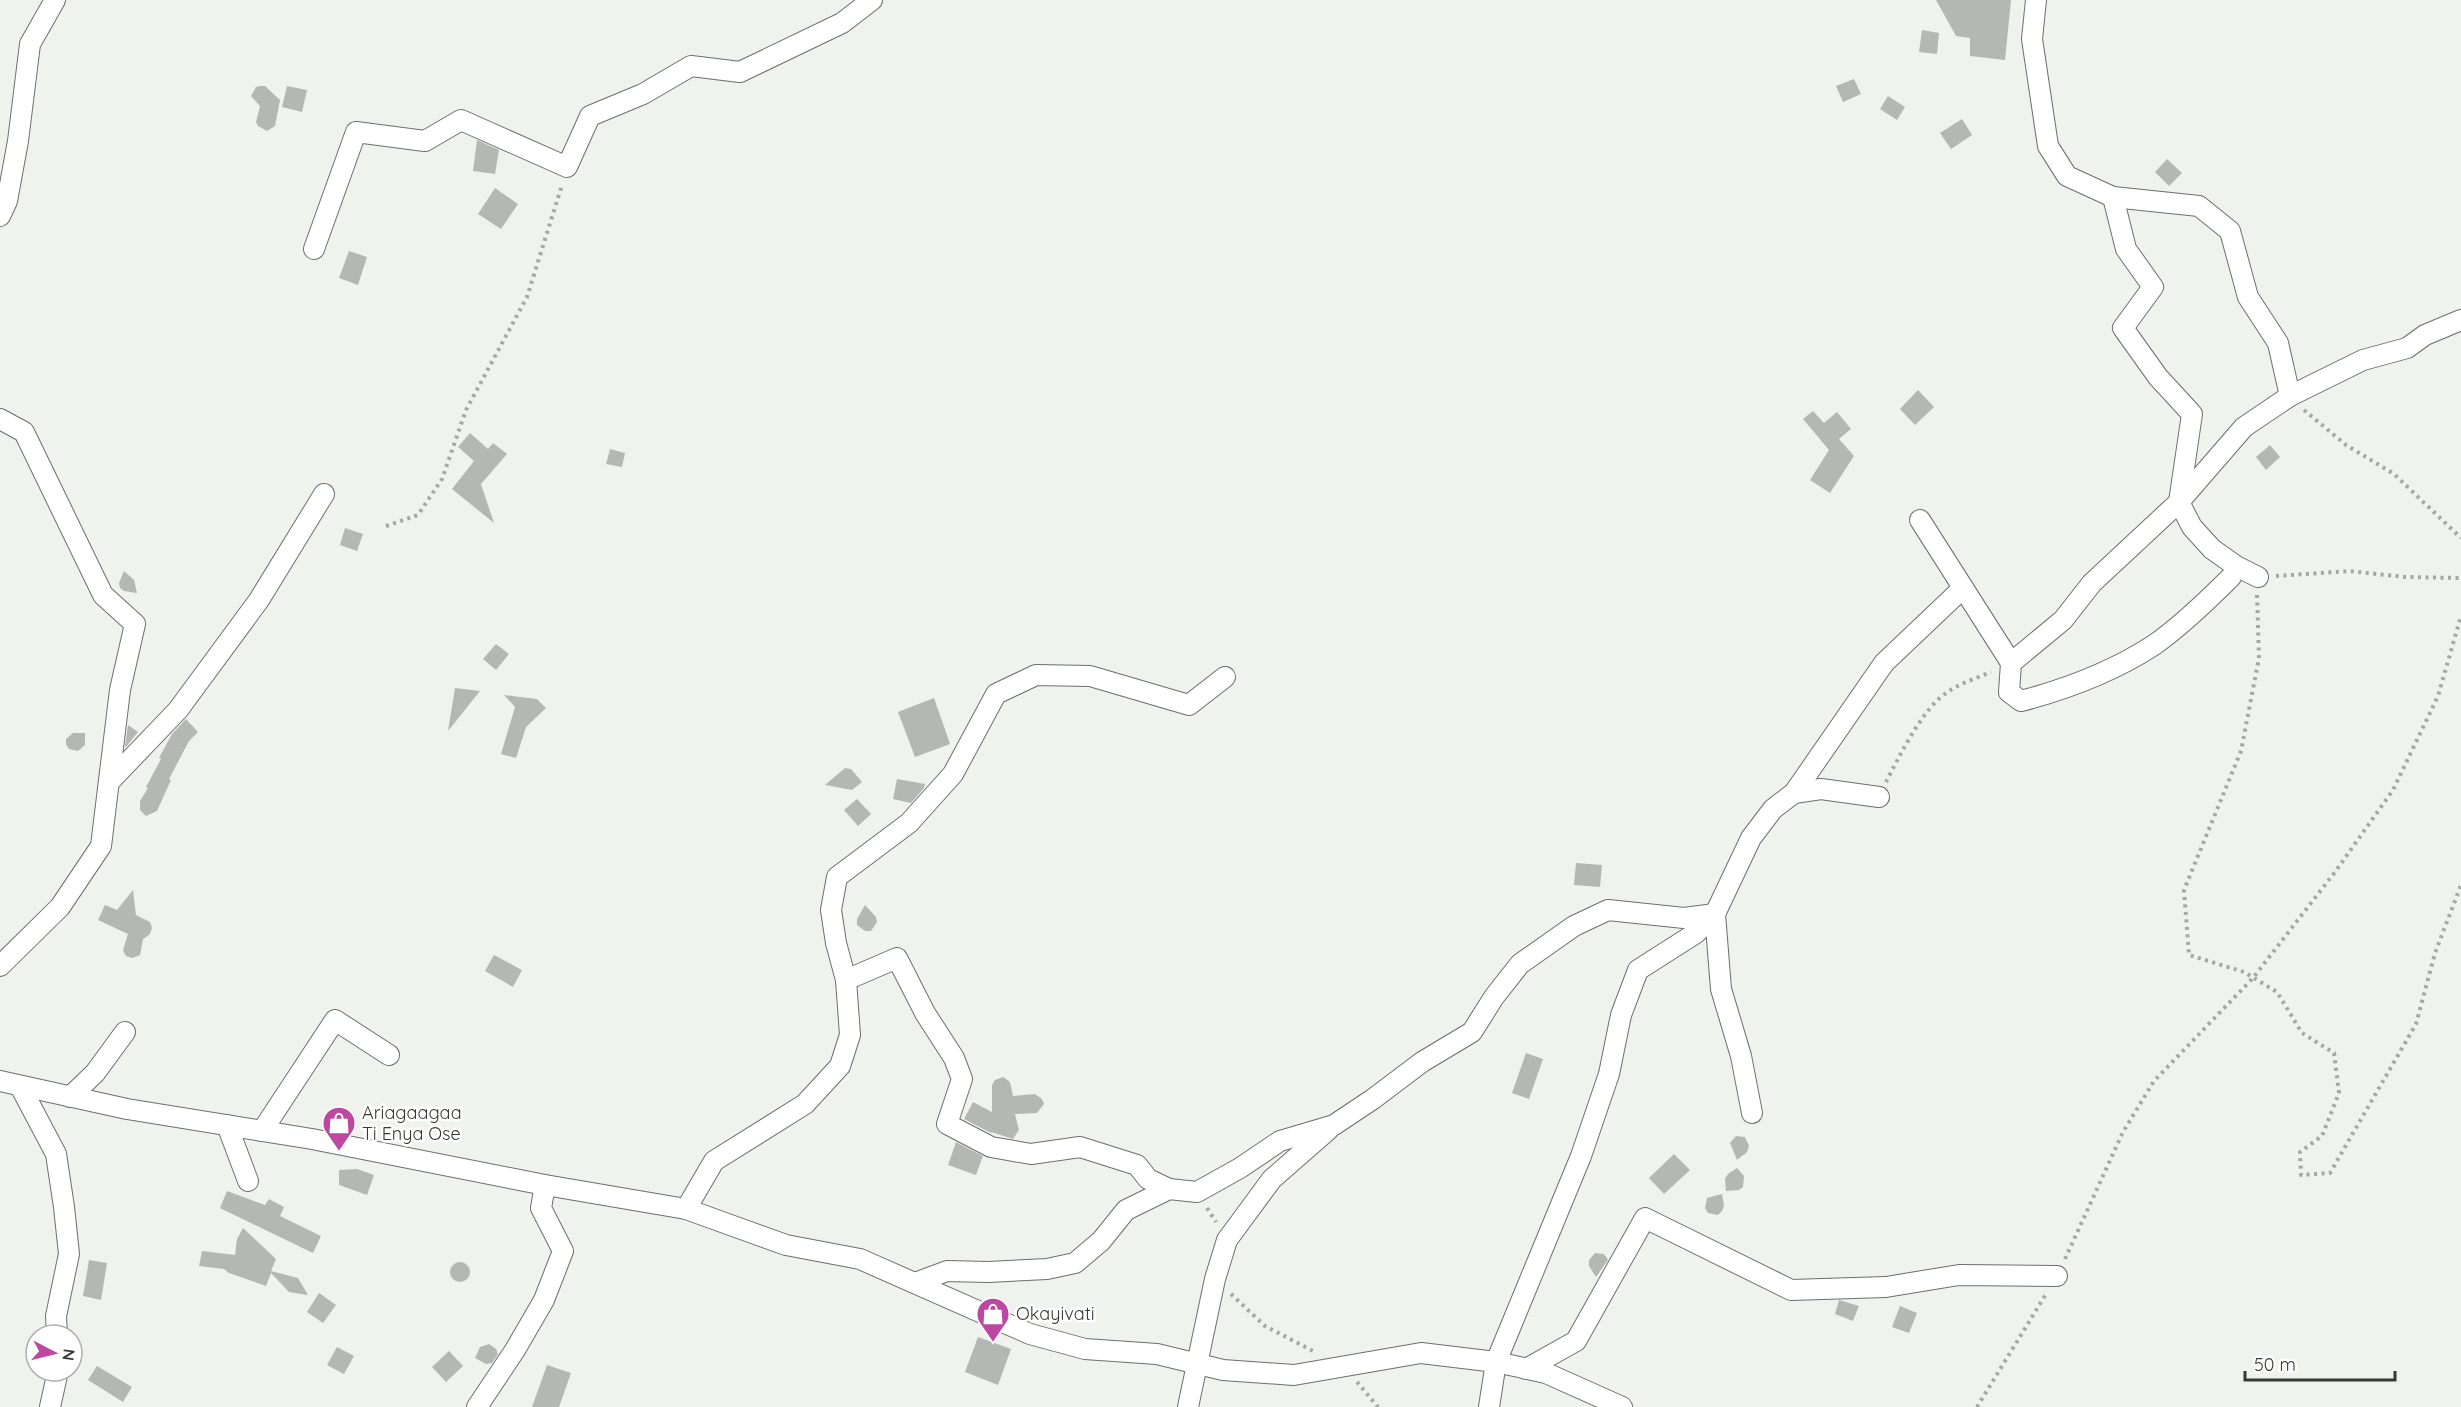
<svg xmlns="http://www.w3.org/2000/svg" width="2461" height="1407" font-family="Quicksand,sans-serif">
	<rect width="100%" height="100%" fill="#f0f2ed"/>
	<g fill="#b5b7b3">
		<polygon points="1936,0 2011,0 2005,60 1970,56 1970,38 1956,36"/>
		<polygon points="1922,30 1939,33 1937,54 1919,52"/>
		<polygon points="1854,79 1861,94 1843,102 1836,86"/>
		<polygon points="260,86 265,86 280,100 275,126 267,131 258,126 256,122 260,106 251,96 256,87"/>
		<polygon points="287,86 307,90 302,112 282,107"/>
		<polygon points="1888,96 1905,107 1897,120 1880,109"/>
		<polygon points="1962,119 1972,135 1951,149 1940,133"/>
		<polygon points="477,140 499,150 495,174 473,171"/>
		<polygon points="2167,159 2182,173 2169,186 2155,172"/>
		<polygon points="495,188 518,204 501,229 478,214"/>
		<polygon points="349,251 367,257 358,285 339,278"/>
		<polygon points="1918,390 1934,407 1915,425 1900,409"/>
		<polygon points="1813,411 1824,423 1837,412 1851,429 1839,439 1854,456 1830,493 1810,480 1829,450 1803,419"/>
		<polygon points="470,433 488,449 493,443 507,454 481,484 494,523 452,489 474,461 458,447"/>
		<polygon points="2270,445 2280,457 2266,470 2256,457"/>
		<polygon points="610,449 625,453 622,467 606,464"/>
		<polygon points="345,528 363,534 357,551 340,545"/>
		<polygon points="124,571 134,580 137,593 124,591 120,588 119,583"/>
		<polygon points="496,644 509,654 496,670 483,659"/>
		<polygon points="455,688 480,691 448,731"/>
		<polygon points="504,695 537,699 546,708 526,727 516,758 501,754 515,707"/>
		<polygon points="934,698 950,744 915,757 898,712"/>
		<polygon points="186,719 198,732 189,741 169,779 171,780 157,811 146,816 140,810 140,801 148,788 146,787 161,759 159,758 172,734"/>
		<polygon points="128,725 138,732 126,747 125,746"/>
		<polygon points="73,733 85,733 85,745 78,751 69,749 66,744 66,739"/>
		<polygon points="845,768 851,769 862,782 852,790 825,785"/>
		<polygon points="897,779 925,784 924,788 911,803 893,799"/>
		<polygon points="857,799 871,814 858,826 844,810"/>
		<polygon points="1576,863 1602,865 1600,887 1574,885"/>
		<polygon points="133,890 136,915 150,922 152,928 150,934 143,939 140,955 132,958 126,956 123,950 128,934 98,920 105,905 117,910"/>
		<polygon points="865,905 876,917 877,922 871,931 865,931 857,925 857,919"/>
		<polygon points="494,955 522,970 513,987 485,971"/>
		<polygon points="1526,1053 1543,1059 1529,1099 1512,1093"/>
		<polygon points="1003,1077 1010,1082 1013,1096 1035,1094 1042,1099 1044,1104 1037,1113 1015,1114 1019,1130 1013,1139 991,1132 991,1133 964,1119 973,1102 992,1112 992,1085 995,1080"/>
		<polygon points="1736,1136 1745,1137 1749,1146 1747,1152 1737,1160 1730,1143"/>
		<polygon points="956,1142 983,1156 976,1175 948,1165"/>
		<polygon points="1674,1154 1690,1170 1664,1194 1649,1178"/>
		<polygon points="1737,1168 1744,1176 1743,1187 1739,1190 1726,1191 1725,1179 1728,1174"/>
		<polygon points="357,1169 374,1175 367,1195 339,1185 339,1170"/>
		<polygon points="227,1191 265,1205 269,1199 284,1207 280,1216 321,1236 313,1253 220,1208"/>
		<polygon points="1722,1194 1724,1206 1722,1211 1718,1215 1708,1213 1705,1208 1707,1198"/>
		<polygon points="243,1228 276,1259 271,1271 298,1278 308,1295 289,1292 271,1273 266,1286 229,1273 224,1269 199,1266 202,1251 235,1255 237,1239"/>
		<polygon points="1595,1253 1604,1254 1608,1260 1596,1277 1589,1266 1589,1260"/>
		<polygon points="89,1260 107,1263 101,1300 83,1296"/>
		<circle cx="460" cy="1272" r="10"/>
		<polygon points="319,1293 336,1305 323,1323 307,1312"/>
		<polygon points="1839,1300 1859,1306 1853,1321 1835,1314"/>
		<polygon points="1900,1306 1917,1313 1909,1333 1892,1327"/>
		<polygon points="978,1337 1011,1349 998,1385 965,1372"/>
		<polygon points="489,1344 496,1349 498,1354 492,1363 486,1364 475,1358 480,1347"/>
		<polygon points="337,1347 354,1356 344,1374 327,1365"/>
		<polygon points="449,1351 463,1366 446,1382 432,1367"/>
		<polygon points="547,1365 571,1373 559,1407 532,1407"/>
		<polygon points="97,1366 132,1387 123,1402 88,1380"/>
	</g>
	<g fill="none" stroke-linecap="round" stroke-linejoin="round">
		<g stroke="#6d6f6b" stroke-width="22">
			<g id="street">
				<polyline points="2036,0 2032,39 2048,146 2067,176 2113,197 2199,206 2230,231 2248,297 2278,343 2290,396"/>
				<polyline points="2113,197 2126,249 2153,287 2123,328 2158,377 2192,414 2179,502 2192,527 2212,549 2236,566 2258,577"/>
				<polyline points="0,216 7,201 18,141 30,44 55,0"/>
				<polyline points="314,249 356,132 425,141 461,120 567,167 590,116 643,94 691,66 740,72 842,23 872,0"/>
				<polyline points="0,419 24,432 103,595 135,624 120,690 101,846 60,907 0,966"/>
				<path d="M1920 520 2011 663 2009 692 2021 701C2067 689 2114 671 2154 645 2181 626 2207 601 2231 577"/>
				<polyline points="2011,663 2063,620 2092,583 2179,502 2244,427 2290,396 2363,360 2407,348 2425,335 2461,320"/>
				<polyline points="110,781 178,710 259,600 324,494"/>
				<polyline points="1794,793 1884,663 1963,588"/>
				<polyline points="846,980 897,958 925,1013 954,1058 962,1079 947,1124 991,1147 1031,1154 1080,1147 1137,1165 1148,1179 1169,1189"/>
				<polyline points="0,1081 127,1109 312,1139 545,1185 686,1209 786,1245 860,1259 1030,1334 1085,1349 1157,1354 1223,1370 1294,1375 1421,1353 1496,1362 1546,1373 1622,1407"/>
				<polyline points="20,1086 56,1154 64,1207 69,1254 56,1316 57,1335"/>
				<polyline points="70,1097 95,1073 125,1032"/>
				<polyline points="227,1125 248,1181"/>
				<polyline points="262,1131 335,1020 389,1055"/>
				<polyline points="686,1209 714,1161 805,1104 840,1066 850,1035 846,980 836,943 831,910 837,877 909,823 953,774 996,694 1036,675 1090,676 1189,705 1225,677"/>
				<polyline points="915,1283 947,1271 988,1272 1047,1269 1075,1263 1101,1241 1126,1210 1169,1189 1197,1192 1240,1168 1280,1141 1334,1125 1373,1099 1422,1062 1472,1032 1494,997 1520,964 1574,926 1608,910 1684,918 1715,914 1721,989 1741,1056 1752,1113"/>
				<polyline points="1526,1369 1576,1341 1645,1218 1791,1290 1886,1287 1959,1275 2057,1276"/>
				<polyline points="50,1407 58,1371"/>
				<polyline points="477,1407 515,1350 544,1300 563,1251 541,1208 545,1185"/>
				<polyline points="1188,1407 1215,1279 1227,1240 1272,1179 1328,1130"/>
				<polyline points="1489,1407 1496,1362 1581,1156 1609,1074 1621,1015 1638,970 1696,933 1715,914 1751,838 1773,809 1794,793 1821,789 1879,797"/>
			</g>
		</g>
		<g stroke="#a5a7a3" stroke-width="4" stroke-dasharray="3 4.5" stroke-linecap="butt">
			<polyline points="2304,410 2346,445 2394,474 2461,538"/>
			<polyline points="386,526 418,515 442,479 466,410 527,297 562,185"/>
			<polyline points="2276,576 2349,571 2405,577 2461,578"/>
			<polyline points="2257,595 2259,658 2241,751 2184,890 2189,955 2244,972 2277,992 2302,1033 2334,1053 2339,1093 2322,1136 2300,1152 2301,1175 2330,1173 2416,1024 2435,953 2461,885"/>
			<path d="M1886 782C1900 755 1923 707 1949 691 1961 683 1977 678 1991 672"/>
			<polyline points="1207,1208 1216,1222"/>
			<polyline points="2065,1259 2123,1132 2154,1081 2253,978 2335,872 2393,790 2438,696 2461,616"/>
			<polyline points="1231,1294 1265,1326 1315,1352"/>
			<polyline points="1357,1382 1378,1407"/>
			<polyline points="1977,1407 2046,1294"/>
		</g>
		<use href="#street" stroke="#fff" stroke-width="20"/>
	</g>
	<defs>
		<g id="shop-pin" transform="scale(1.725)"><path d="M0 17L-7.5 6A9.5 9.5 0 1 1 7.5 6Z" fill="#bc48a2" stroke="#fff"/><path d="M-5-2.5h2.3a2.7 3.5 0 0 1 5.4 0H5L5.5 6h-11ZM-1.5-2.5h3a1.5 2.3 0 0 0-3 0Z" fill="#fff"/></g>
	</defs>
	<g fill-rule="evenodd">
		<use href="#shop-pin" x="339" y="1123"/>
		<use href="#shop-pin" x="993" y="1314"/>
	</g>
	<g text-anchor="middle" stroke-width="5" stroke-linejoin="round" paint-order="stroke">
		<g font-size="18" fill="#383837" stroke="#fff" text-anchor="start">
			<text x="362" y="1119">Ariagaagaa<tspan x="362" dy="21">Ti Enya Ose</tspan></text>
			<text x="1016" y="1320">Okayivati</text>
		</g>
	</g>
	<g transform="translate(54 1353) rotate(97)"><circle r="28" fill="#ffffff" stroke="#afafaf" stroke-width="1.5"/>
	<path d="M0-4.5L10 22L0 15L-10 22Z" fill="#bc48a2"/>
	<text y="-9" font-size="16" font-weight="bold" text-anchor="middle" fill="#383837">N</text>
	</g>
	<path d="M2245 1371v9h150v-9" fill="none" stroke="#383837" stroke-width="3"/>
	<text x="2254" y="1371" font-size="18" fill="#383837" stroke="#ffffff" stroke-width="4.5" paint-order="stroke">50 m</text>
</svg>
